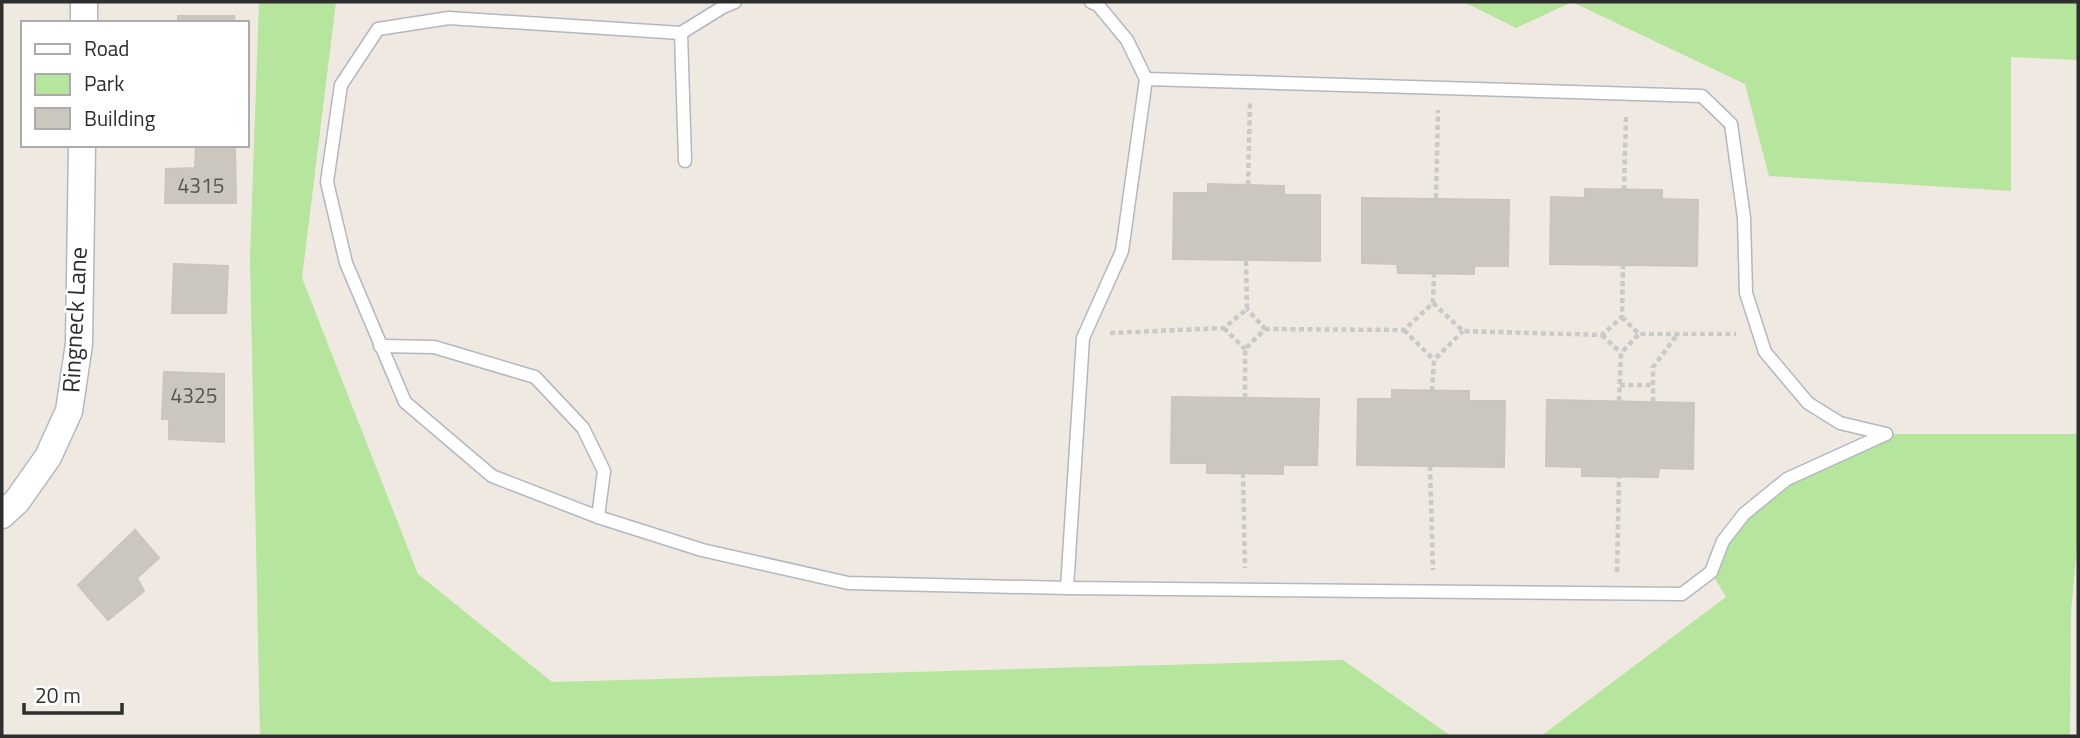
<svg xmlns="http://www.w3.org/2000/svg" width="2080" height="738" font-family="'Titillium Web',sans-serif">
	<rect width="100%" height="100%" fill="#efe9e1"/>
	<g fill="#b6e59e">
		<polygon points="259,2 336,2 302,278 418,574 552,682 1343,660 1451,736 260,736 250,258"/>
		<polygon points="1464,2 1572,2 1516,28"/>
		<polygon points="1572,2 2078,2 2078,60 2011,57 2011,191 1769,176 1745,84"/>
		<polygon points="1886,434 2078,434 2078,535 2071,611 2070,736 1541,736 1726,597 1711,572 1723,541 1787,479"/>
	</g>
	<g fill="#cbc7bf" stroke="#cbc5ba" stroke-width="2">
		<polygon points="178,16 234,16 235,23 178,23"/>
		<polygon points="196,145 235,145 236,203 165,203 166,169 195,168"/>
		<polygon points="1208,184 1284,186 1284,195 1320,195 1320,261 1173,259 1174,193 1208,193"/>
		<polygon points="1585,189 1662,190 1662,199 1698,200 1697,266 1550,264 1551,197 1585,198"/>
		<polygon points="1362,198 1509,200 1508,266 1474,266 1474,274 1398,273 1397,264 1362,263"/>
		<polygon points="174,264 228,266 226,313 172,313"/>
		<polygon points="164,372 224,374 224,442 169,439 169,419 162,419"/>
		<polygon points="1392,390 1469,391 1469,401 1505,401 1504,467 1357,465 1358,399 1392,399"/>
		<polygon points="1172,397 1319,399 1317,465 1283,465 1283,474 1207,473 1207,463 1171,463"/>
		<polygon points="1547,400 1694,403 1693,469 1659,468 1658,477 1582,476 1582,467 1546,466"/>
		<polygon points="135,530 159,558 137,578 144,591 108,620 78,585"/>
	</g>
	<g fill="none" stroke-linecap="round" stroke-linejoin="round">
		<g stroke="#b4b7c1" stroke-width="15">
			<g id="lane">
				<polyline points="735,2 723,7 681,33 449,18 378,29 341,85 327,182 346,263 405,402 492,476 598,517 702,550 848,583 1067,588 1682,594 1711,572 1723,541 1744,514 1787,479 1886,434"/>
				<polyline points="681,33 685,161"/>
				<polyline points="1146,79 1702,96 1731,124 1744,218 1746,293 1765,352 1808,403 1840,423 1886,434"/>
				<polyline points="380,346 434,347 535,377 583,428 604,471 598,517"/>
				<polyline points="1067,588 1083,338 1122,251 1146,79 1127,40 1098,5 1091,2"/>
			</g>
		</g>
		<g stroke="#b4b7c1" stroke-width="29">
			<g id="street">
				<polyline points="84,23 84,2"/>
				<polyline points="2,515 17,501 48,457 69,411 79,344 82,145"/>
			</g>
		</g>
		<g stroke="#c9c9c9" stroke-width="4.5" stroke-dasharray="5 3.5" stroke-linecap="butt">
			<polyline points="1248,185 1250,102"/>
			<polyline points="1624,190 1626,116"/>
			<polyline points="1436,198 1438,110"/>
			<polyline points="1433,303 1463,331 1602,335 1622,317 1623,265"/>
			<polyline points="1622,317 1639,334 1736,334"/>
			<polyline points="1224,328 1245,349"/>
			<polyline points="1265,329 1404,330 1433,303 1434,274"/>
			<polyline points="1404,330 1434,360"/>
			<polyline points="1110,333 1224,328 1247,309 1246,260"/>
			<polyline points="1602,335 1621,353"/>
			<polyline points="1620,385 1653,385"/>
			<polyline points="1432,391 1434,360 1463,331"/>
			<polyline points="1245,398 1245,349 1265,329 1247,309"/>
			<polyline points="1619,401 1621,353 1639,334"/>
			<polyline points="1653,402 1653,367 1677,335"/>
			<polyline points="1430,466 1433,570"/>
			<polyline points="1243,473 1245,568"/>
			<polyline points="1617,572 1619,477"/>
		</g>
		<use href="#lane" stroke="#fff" stroke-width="12"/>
		<use href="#street" stroke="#fff" stroke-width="26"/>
	</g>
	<g text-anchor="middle" stroke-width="5" stroke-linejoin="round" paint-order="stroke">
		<g font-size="21" fill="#555452">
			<text x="201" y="193">4315</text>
			<text x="194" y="403">4325</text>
		</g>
		<g font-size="24" fill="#2e2e2e" stroke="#fff">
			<text transform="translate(75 320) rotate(-87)" y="8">Ringneck Lane</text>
		</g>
	</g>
	<rect width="2080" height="738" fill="none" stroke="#2e2e2e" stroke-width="7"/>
	<rect x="21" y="21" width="228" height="126" fill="#ffffff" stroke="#ababab" stroke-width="2"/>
	<rect x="35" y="44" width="35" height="10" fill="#ffffff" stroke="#ababab" stroke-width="2"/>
	<text x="84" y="56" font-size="21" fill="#2e2e2e">Road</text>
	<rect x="35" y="74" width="35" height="21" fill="#b6e59e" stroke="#ababab" stroke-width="2"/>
	<text x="84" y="91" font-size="21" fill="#2e2e2e">Park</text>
	<rect x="35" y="108" width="35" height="21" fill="#cbc7bf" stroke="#ababab" stroke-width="2"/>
	<text x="84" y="126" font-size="21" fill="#2e2e2e">Building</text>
	<path d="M24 703v10h98v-10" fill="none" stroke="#2e2e2e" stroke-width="3.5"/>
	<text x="35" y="703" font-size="21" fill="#2e2e2e" stroke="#ffffff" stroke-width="5" paint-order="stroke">20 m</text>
</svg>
